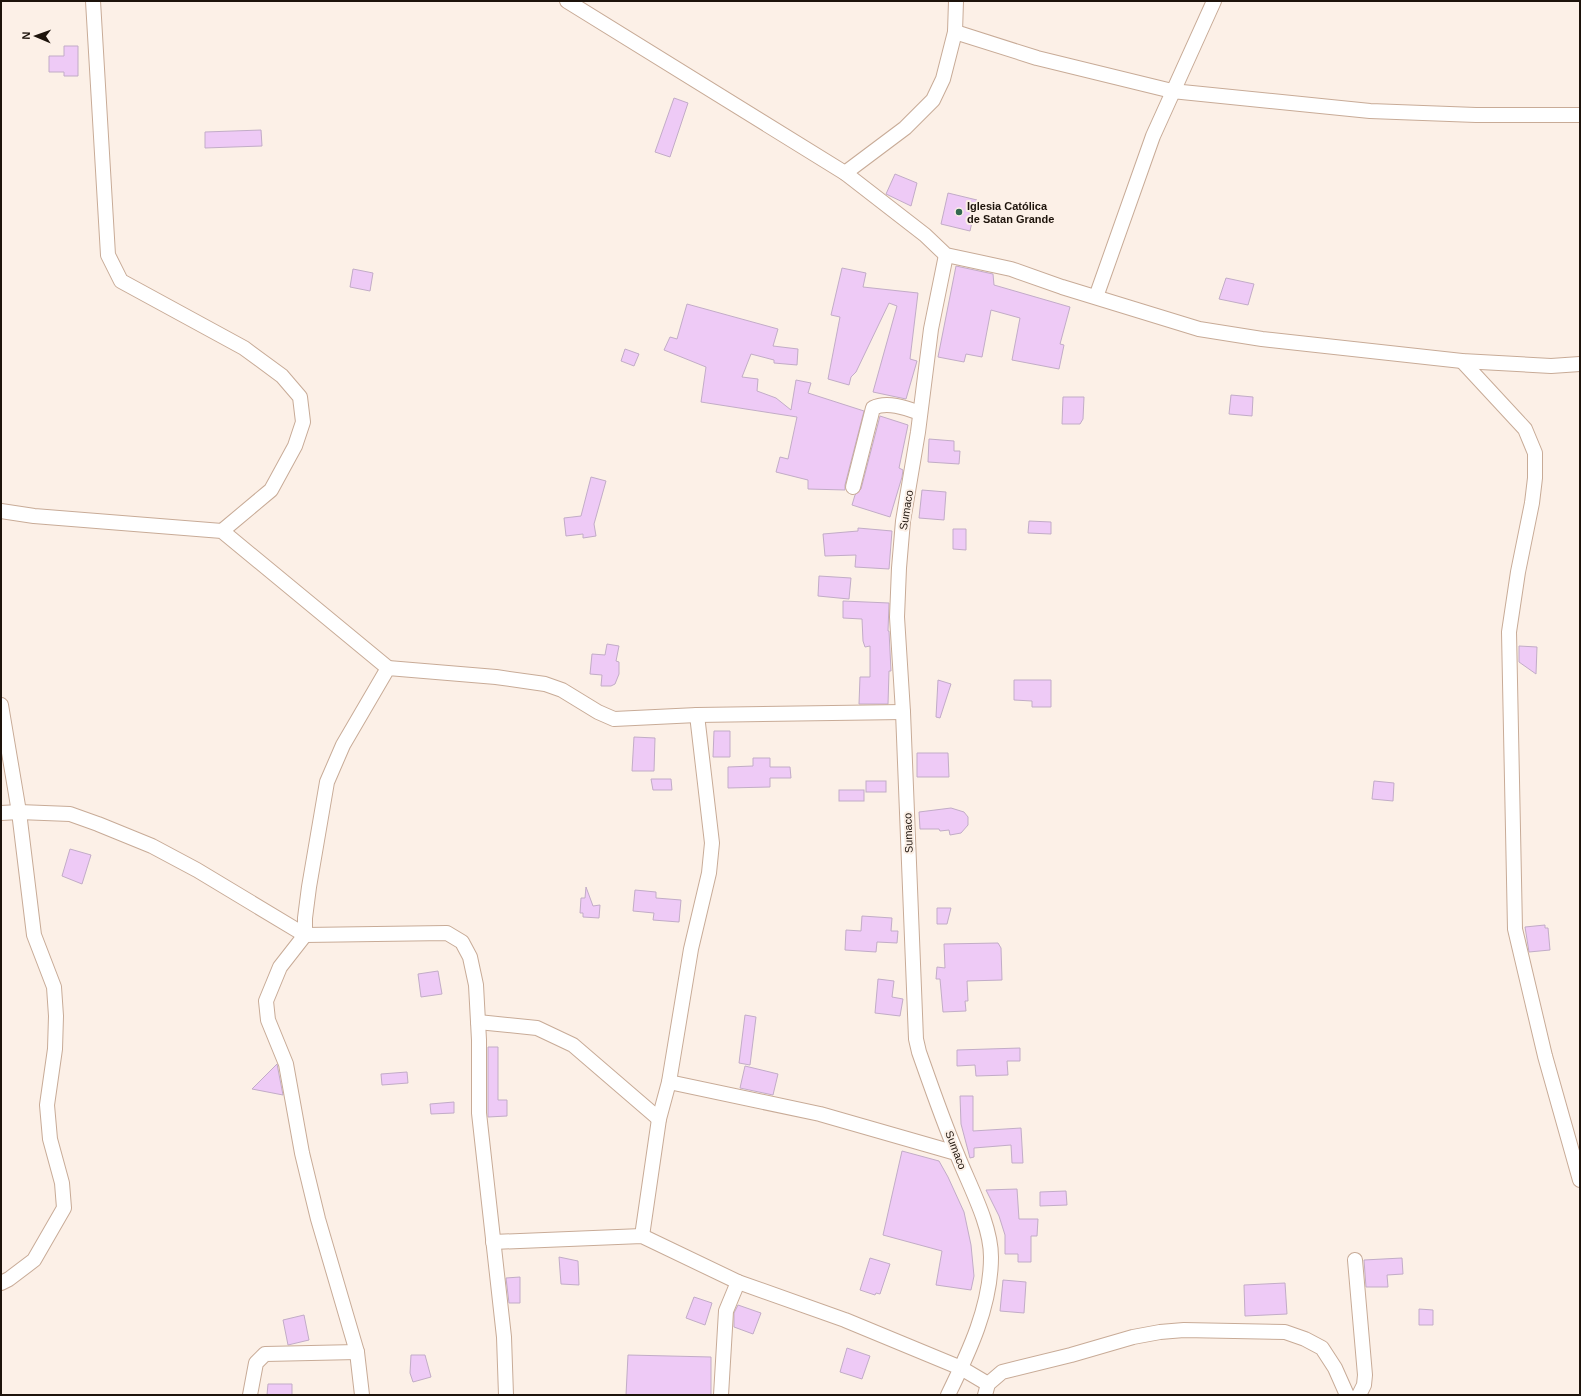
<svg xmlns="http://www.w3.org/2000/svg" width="1581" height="1396" font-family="Arial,sans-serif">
	<rect width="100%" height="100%" fill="#fcf0e7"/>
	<g fill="#eecaf6" stroke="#c2acc7">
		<polygon points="64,46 78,46 78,76 64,76 64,72 49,72 49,56 64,56"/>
		<polygon points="674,98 688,103 670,157 655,152"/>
		<polygon points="261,130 262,146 205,148 205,132"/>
		<polygon points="895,174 917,183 911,206 886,194"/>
		<polygon points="948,193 977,200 970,231 941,224"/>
		<polygon points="956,266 993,274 994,285 1070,307 1060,344 1064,345 1059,369 1012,360 1020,318 991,310 982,357 966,354 964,362 938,357"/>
		<polygon points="842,268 866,273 863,287 918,293 910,359 917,361 906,399 873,392 897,306 889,303 856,372 851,377 849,385 828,379 840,317 831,315"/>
		<polygon points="353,269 373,273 370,291 350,287"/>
		<polygon points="1226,278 1254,284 1248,305 1219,299"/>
		<polygon points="687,304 778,329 773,346 798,349 797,365 774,363 774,360 751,354 742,377 758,379 757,391 776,398 791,410 796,380 811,383 808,393 864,411 845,485 845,490 808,489 808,480 776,472 780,457 788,459 797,417 701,402 706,367 664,350 670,337 677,339"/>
		<polygon points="625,349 639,354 634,366 621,361"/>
		<polygon points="1231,395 1253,397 1252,416 1229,414"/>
		<polygon points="1063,397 1084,397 1083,419 1080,424 1062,424"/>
		<polygon points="880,416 908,425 899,468 903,470 902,477 890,517 852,505 855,495 861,489"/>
		<polygon points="929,439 954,441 954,451 960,451 959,464 928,462"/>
		<polygon points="591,477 606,481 594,524 596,536 583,538 583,534 566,536 564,518 581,516"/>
		<polygon points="922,490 946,492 944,520 919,518"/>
		<polygon points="1029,521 1051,522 1051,534 1028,533"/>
		<polygon points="858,528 892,531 889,569 855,567 856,555 825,556 823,534 858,531"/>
		<polygon points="953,529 966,529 966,550 953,549"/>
		<polygon points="819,576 851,578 849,599 818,596"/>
		<polygon points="843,601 889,603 888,631 889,631 891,671 889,671 888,704 859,704 860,677 870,677 870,646 865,647 863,641 862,619 843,618"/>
		<polygon points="607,644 619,646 616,661 619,662 619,674 615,684 611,686 601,686 602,675 590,674 592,654 605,655"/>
		<polygon points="1519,646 1537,647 1536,674 1519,662"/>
		<polygon points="938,680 951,684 940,718 936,717"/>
		<polygon points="1014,680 1051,680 1051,707 1032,707 1032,701 1014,700"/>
		<polygon points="714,731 730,731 730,757 713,757"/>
		<polygon points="634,737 655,738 654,771 632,771"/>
		<polygon points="917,753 948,753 949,777 917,777"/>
		<polygon points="753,758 770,758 770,767 790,767 791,778 770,778 770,787 728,788 728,767 753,766"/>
		<polygon points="651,779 671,779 672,790 653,790"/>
		<rect x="866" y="781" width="20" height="11"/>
		<polygon points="1374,781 1394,783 1393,801 1372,799"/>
		<rect x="839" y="790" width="25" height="11"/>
		<polygon points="951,808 964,812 968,817 968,825 961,833 950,835 949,830 940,831 939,829 920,829 919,812"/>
		<polygon points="70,849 91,855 82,884 62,876"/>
		<polygon points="586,887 593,906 600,905 599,918 583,917 583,913 580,913 581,898 585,898"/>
		<polygon points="635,890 656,892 656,898 681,900 679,922 653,920 654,913 633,911"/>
		<polygon points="937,908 951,908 947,924 937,924"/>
		<polygon points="862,916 892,918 891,931 898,931 897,943 877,942 876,952 845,950 846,930 861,931"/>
		<polygon points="1545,925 1545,928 1548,928 1550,950 1529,952 1525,927"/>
		<polygon points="998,943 1001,948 1002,980 967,981 968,1001 965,1001 966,1011 943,1012 940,979 936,979 937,967 945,968 944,944"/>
		<polygon points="438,971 442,994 421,997 418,974"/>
		<polygon points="878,979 894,981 892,997 903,999 900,1016 875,1013"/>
		<polygon points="745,1015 756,1017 750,1065 739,1063"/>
		<polygon points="488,1047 498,1047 498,1100 507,1100 507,1116 488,1117"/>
		<polygon points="1020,1048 1020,1061 1007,1061 1008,1075 976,1076 975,1065 957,1066 957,1050"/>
		<polygon points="277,1064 283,1095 252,1089"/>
		<polygon points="745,1066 778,1074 773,1095 740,1088"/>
		<polygon points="407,1072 408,1083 382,1085 381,1074"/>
		<polygon points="960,1096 973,1096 973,1131 1021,1128 1023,1163 1012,1163 1011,1145 974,1148 974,1157 970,1158 961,1124"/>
		<polygon points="454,1102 454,1113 431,1114 430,1104"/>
		<polygon points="902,1151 939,1161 948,1177 964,1212 971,1245 974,1276 971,1290 936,1285 942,1251 883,1235"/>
		<polygon points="1017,1189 1019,1219 1038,1219 1037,1236 1031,1236 1031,1262 1018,1262 1018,1254 1005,1254 1005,1235 999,1216 986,1190"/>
		<polygon points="1066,1191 1067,1205 1040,1206 1040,1192"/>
		<polygon points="559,1257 578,1261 579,1285 561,1284"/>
		<polygon points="870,1258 890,1264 880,1294 876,1293 875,1295 860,1290"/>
		<polygon points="1402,1258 1403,1274 1387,1275 1388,1287 1366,1287 1364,1260"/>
		<polygon points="520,1277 520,1303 509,1303 506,1278"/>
		<polygon points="1003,1280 1026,1282 1024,1313 1000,1311"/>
		<polygon points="1285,1283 1287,1314 1245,1316 1244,1285"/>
		<polygon points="694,1297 712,1303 705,1325 686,1318"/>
		<polygon points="738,1305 761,1313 753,1334 734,1327 734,1313"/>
		<polygon points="1419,1309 1433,1310 1433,1325 1419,1325"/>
		<polygon points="304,1315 309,1340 288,1345 283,1320"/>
		<polygon points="847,1348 870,1356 862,1379 840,1372"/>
		<polygon points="411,1355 425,1355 431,1377 413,1382 410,1373"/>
		<polygon points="628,1355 711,1357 711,1395 626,1395"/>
		<polygon points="268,1384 292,1384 292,1395 267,1395"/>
	</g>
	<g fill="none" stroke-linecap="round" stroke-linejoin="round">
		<g stroke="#c8ab97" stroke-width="16">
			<g id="minor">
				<polyline points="93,1 108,255 121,281 244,348 282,376 300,397 303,422 295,446 271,490 222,531"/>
				<polyline points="567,1 845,173 925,235 946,255 1011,269 1062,287 1199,329 1262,339 1462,361 1551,366 1580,364"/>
				<polyline points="955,32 1037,58 1172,91 1370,111 1476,115 1580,115"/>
				<polyline points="845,173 905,128 933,100 943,79 955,32 956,1"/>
				<path d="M946 255 931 329 918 432 903 521 899 568 897 617 903 712 916 1039 919 1052C931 1086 943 1121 957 1154 969 1185 991 1224 991 1257 991 1306 969 1352 948 1395"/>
				<polyline points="1096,297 1153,136 1214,1"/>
				<polyline points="1462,361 1525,429 1535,453 1535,478 1532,503 1518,572 1509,632 1515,929 1545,1056 1580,1180"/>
				<path d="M853 487 873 408C887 401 906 408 920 413"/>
				<polyline points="1,511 34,516 222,531 388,668"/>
				<polyline points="1,705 19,812 34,935 54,987 56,1016 55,1049 47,1105 50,1139 62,1183 64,1208 34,1260 9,1279 1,1283"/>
				<polyline points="1,813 19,812 70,814 98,824 152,846 197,870 305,935 447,933 462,942 470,957 476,985 479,1040 479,1113 504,1337 506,1395"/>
				<polyline points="478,1022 537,1028 573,1045 659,1119"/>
				<polyline points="669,1082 820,1114 956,1153"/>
				<polyline points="642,1236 659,1119 669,1082 691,949 709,873 712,843 697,715"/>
				<polyline points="493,1242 642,1236 738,1282 845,1320 961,1368 988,1384"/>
				<polyline points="1355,1260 1365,1375 1364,1385 1359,1395"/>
				<polyline points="250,1395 256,1363 265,1354 357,1352"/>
				<polyline points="362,1395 357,1352 318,1219 302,1153 286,1064 268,1020 266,1001 280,967 305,935 305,918 309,887 327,782 343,745 388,668 496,677 545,684 562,690 598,712 614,719 697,715 903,712"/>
				<polyline points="721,1395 726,1311 738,1282"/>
				<polyline points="985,1395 988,1384 1002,1372 1071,1355 1133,1337 1160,1332 1184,1330 1285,1332 1305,1339 1322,1348 1335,1368 1347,1395"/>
			</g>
		</g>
		<use href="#minor" stroke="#fff" stroke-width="14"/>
	</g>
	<circle fill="#326950" stroke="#fcf0e7" stroke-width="1.5" cx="959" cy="212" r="4"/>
	<g text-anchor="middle" stroke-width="4" stroke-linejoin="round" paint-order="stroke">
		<g font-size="11" font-weight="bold" fill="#1d130b" stroke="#fcf0e7" text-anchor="start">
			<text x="967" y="210">Iglesia Católica<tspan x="967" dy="13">de Satan Grande</tspan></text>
		</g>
		<g font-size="11" fill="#1d130b" stroke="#fcf0e7">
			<text transform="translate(906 510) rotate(-81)" y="4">Sumaco</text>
			<text transform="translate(908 833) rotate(-92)" y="4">Sumaco</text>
			<text transform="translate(956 1150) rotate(69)" y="4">Sumaco</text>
		</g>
	</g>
	<rect width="1581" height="1396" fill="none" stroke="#1d130b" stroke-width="4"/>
	<g transform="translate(36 36) rotate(272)" stroke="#fcf0e7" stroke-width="3" paint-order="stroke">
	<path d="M0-3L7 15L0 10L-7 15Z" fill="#1d130b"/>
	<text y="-6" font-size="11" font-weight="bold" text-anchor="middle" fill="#1d130b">N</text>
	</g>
</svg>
